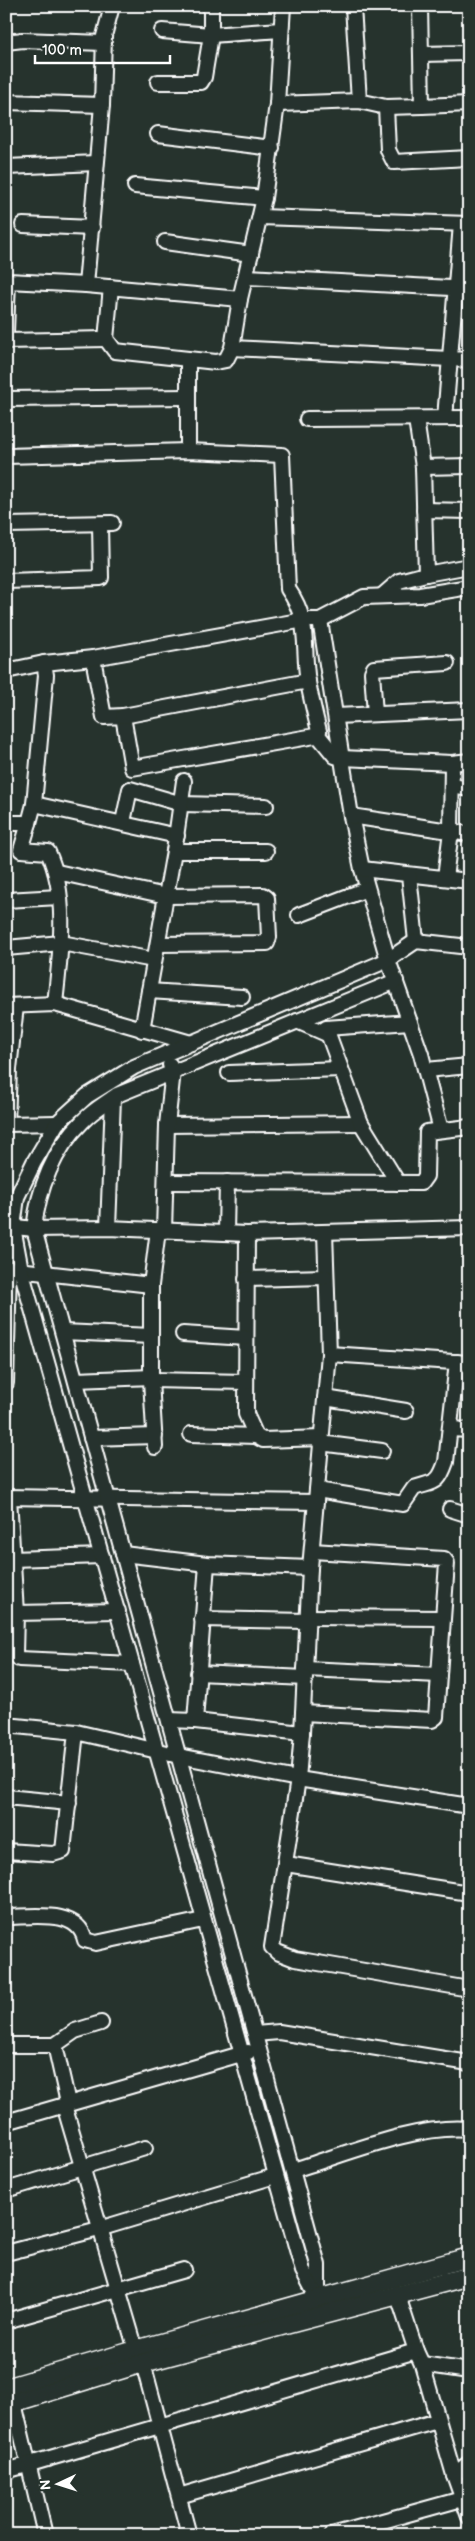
<svg xmlns="http://www.w3.org/2000/svg" width="475" height="2541" font-family="'Balsamiq Sans',sans-serif">
	<rect width="100%" height="100%" fill="#26332d"/>
	<filter id="ink" filterUnits="userSpaceOnUse"><feTurbulence type="fractalNoise" baseFrequency=".02" numOctaves="2"/><feDisplacementMap in="SourceGraphic" scale="10" xChannelSelector="R" yChannelSelector="G"/><feConvolveMatrix kernelMatrix="1 2 1 2 8 2 1 2 1" color-interpolation-filters="sRGB"/></filter>
	<g filter="url(#ink)">
		<g fill="none" stroke-linecap="round" stroke-linejoin="round">
			<g stroke="#fff" stroke-width="18">
				<g id="minor">
					<polyline points="112,6 104,36 102,105 86,285 240,299"/>
					<polyline points="353,6 359,101"/>
					<polyline points="162,31 211,35 281,30"/>
					<polyline points="6,42 23,40 103,43"/>
					<polyline points="421,54 469,53"/>
					<polyline points="158,82 201,82 204,77 211,35 211,6"/>
					<polyline points="6,102 102,105"/>
					<polyline points="277,104 359,101 386,107 422,106 420,6"/>
					<polyline points="422,106 469,104"/>
					<polyline points="386,107 388,150 394,162 469,158"/>
					<polyline points="158,134 272,148"/>
					<polyline points="7,167 96,163"/>
					<polyline points="135,186 264,198"/>
					<polyline points="260,217 469,224"/>
					<polyline points="23,225 92,228"/>
					<polyline points="165,242 251,254"/>
					<polyline points="246,277 469,289"/>
					<polyline points="111,287 106,339 115,351 216,362 226,360 232,348 240,299 264,198 277,104 283,6"/>
					<polyline points="6,332 8,281 86,285"/>
					<polyline points="6,341 106,339"/>
					<polyline points="232,348 469,360"/>
					<polyline points="6,399 188,397"/>
					<polyline points="445,418 461,224"/>
					<polyline points="307,419 469,418"/>
					<polyline points="416,419 423,467 426,574 469,566"/>
					<polyline points="188,451 188,359"/>
					<path d="M6 456 188 451 282 455 288 589C311 622 302 645 308 682 311 698 315 715 319 731L315 736 132 768 123 716 104 717 93 658"/>
					<polyline points="423,467 469,466"/>
					<polyline points="424,510 469,511"/>
					<polyline points="6,525 112,523"/>
					<polyline points="6,581 101,578 100,524"/>
					<polyline points="383,595 399,581 426,574"/>
					<polyline points="320,620 351,816 362,869 388,960 421,1054 441,1130"/>
					<polyline points="6,671 44,663"/>
					<polyline points="375,714 372,672 374,668 447,663"/>
					<polyline points="123,716 308,681"/>
					<polyline points="336,716 469,710"/>
					<polyline points="317,734 335,756 342,758 452,763 469,761"/>
					<polyline points="452,786 469,789"/>
					<polyline points="34,804 177,836"/>
					<polyline points="351,816 469,834"/>
					<polyline points="123,822 130,789 182,804 266,806"/>
					<polyline points="6,823 29,823 34,804 46,675 44,663 93,658 304,620 320,620 364,597 420,595 469,587"/>
					<path d="M29 823 21 850 48 852C69 898 60 955 55 1004"/>
					<polyline points="174,851 266,851"/>
					<polyline points="362,869 469,881"/>
					<polyline points="57,872 166,896 263,895 267,898 269,937 267,943 158,944"/>
					<polyline points="409,875 416,941"/>
					<polyline points="445,878 451,831 452,763"/>
					<polyline points="6,900 59,897"/>
					<polyline points="299,915 367,889"/>
					<polyline points="6,948 61,943 154,960"/>
					<polyline points="149,991 242,997"/>
					<polyline points="6,1006 55,1004 191,1043"/>
					<polyline points="297,1021 329,1035"/>
					<polyline points="142,1030 174,851 184,781"/>
					<polyline points="426,1070 469,1066"/>
					<polyline points="229,1073 341,1069"/>
					<polyline points="6,1124 57,1123"/>
					<polyline points="7,1124 9,1069 16,1006"/>
					<polyline points="167,1125 361,1123"/>
					<polyline points="166,1182 421,1183 426,1176 427,1132 469,1127"/>
					<polyline points="398,1183 361,1123 326,1028 410,1022"/>
					<polyline points="6,1226 34,1229 108,1228 247,1234 469,1228"/>
					<polyline points="108,1228 113,1098"/>
					<polyline points="164,1231 167,1125 173,1071 170,1065"/>
					<polyline points="325,1232 329,1354 310,1568 302,1733 298,1779 272,1947 277,1952 295,1959 469,1989"/>
					<polyline points="226,1233 227,1182"/>
					<polyline points="247,1234 246,1414 256,1436 263,1440 321,1438"/>
					<polyline points="246,1279 326,1277"/>
					<polyline points="63,1332 151,1336"/>
					<polyline points="183,1334 246,1338"/>
					<polyline points="329,1354 469,1363"/>
					<polyline points="76,1380 152,1377"/>
					<polyline points="151,1380 246,1382"/>
					<polyline points="6,1383 9,1269 151,1285"/>
					<polyline points="325,1398 406,1411"/>
					<polyline points="450,1429 469,1430"/>
					<polyline points="191,1434 256,1436"/>
					<polyline points="91,1438 155,1436"/>
					<polyline points="320,1443 382,1451"/>
					<polyline points="155,1447 151,1380 151,1285 158,1230"/>
					<path d="M317 1490 403 1504 414 1488C435 1481 438 1485 446 1462L457 1362"/>
					<polyline points="6,1497 316,1502"/>
					<polyline points="9,1497 16,1613 15,1654 19,1659 132,1664"/>
					<polyline points="450,1509 469,1515"/>
					<polyline points="123,1554 207,1564 310,1568"/>
					<polyline points="12,1559 102,1556"/>
					<polyline points="16,1613 118,1611"/>
					<polyline points="307,1617 442,1618"/>
					<polyline points="202,1619 307,1621"/>
					<polyline points="305,1669 439,1675"/>
					<polyline points="198,1673 305,1678"/>
					<polyline points="303,1713 432,1720 436,1717 447,1563 444,1559 312,1551"/>
					<polyline points="169,1720 195,1721 302,1733"/>
					<polyline points="195,1721 207,1564"/>
					<polyline points="6,1725 76,1732 179,1756 298,1779 469,1806"/>
					<polyline points="6,1797 69,1803"/>
					<polyline points="6,1851 53,1854 63,1851 76,1732"/>
					<polyline points="286,1864 469,1893"/>
					<path d="M6 1917C31 1917 78 1908 85 1940L96 1943 203 1920"/>
					<polyline points="255,2034 279,2032 469,2063"/>
					<polyline points="6,2045 55,2045 68,2103"/>
					<polyline points="55,2045 75,2031 101,2023"/>
					<polyline points="64,2105 136,2350"/>
					<polyline points="6,2122 248,2052"/>
					<path d="M293 2170C344 2155 416 2124 469 2129"/>
					<polyline points="6,2190 145,2148"/>
					<polyline points="6,2253 99,2229 275,2176"/>
					<polyline points="397,2293 416,2351 422,2364 454,2475 469,2517"/>
					<path d="M318 2297V2265L34 1229C38 1189 54 1149 83 1121 92 1111 106 1103 117 1095L396 981"/>
					<polyline points="318,2299 303,2271 21,1270 13,1227 17,1197 34,1162 57,1123 87,1096 134,1067 388,960 416,941 469,947"/>
					<polyline points="6,2321 184,2270"/>
					<polyline points="143,2363 189,2535"/>
					<polyline points="422,2364 469,2371"/>
					<polyline points="14,2403 45,2535"/>
					<polyline points="6,2471 416,2351"/>
					<polyline points="454,2475 469,2463"/>
					<polyline points="179,2496 437,2421"/>
					<polyline points="332,2535 462,2499"/>
				</g>
			</g>
			<g stroke="#fff" stroke-width="21">
				<g id="major">
					<polyline points="6,2388 136,2350 469,2257"/>
					<polyline points="6,2405 143,2363 469,2276"/>
				</g>
			</g>
			<use href="#minor" stroke="#26332d" stroke-width="14"/>
			<use href="#major" stroke="#26332d" stroke-width="18"/>
		</g>
	</g>
	<rect width="475" height="2541" fill="none" stroke="#26332d" stroke-width="25"/>
	<rect x="12" y="12" width="450" height="2516" fill="none" stroke="#fff" stroke-width="2" filter="url(#ink)"/>
	<g transform="translate(58 2484) rotate(266)" stroke="#26332d" stroke-width="4" paint-order="stroke">
	<path d="M0-4L9 19L0 12L-9 19Z" fill="#ffffff"/>
	<text y="-8" font-size="14" font-weight="bold" text-anchor="middle" fill="#ffffff">N</text>
	</g>
	<path d="M35 55v8h135v-8" fill="none" stroke="#ffffff" stroke-width="2.5"/>
	<text x="42" y="55" font-size="15" fill="#ffffff" stroke="#26332d" stroke-width="4" paint-order="stroke">100 m</text>
</svg>
